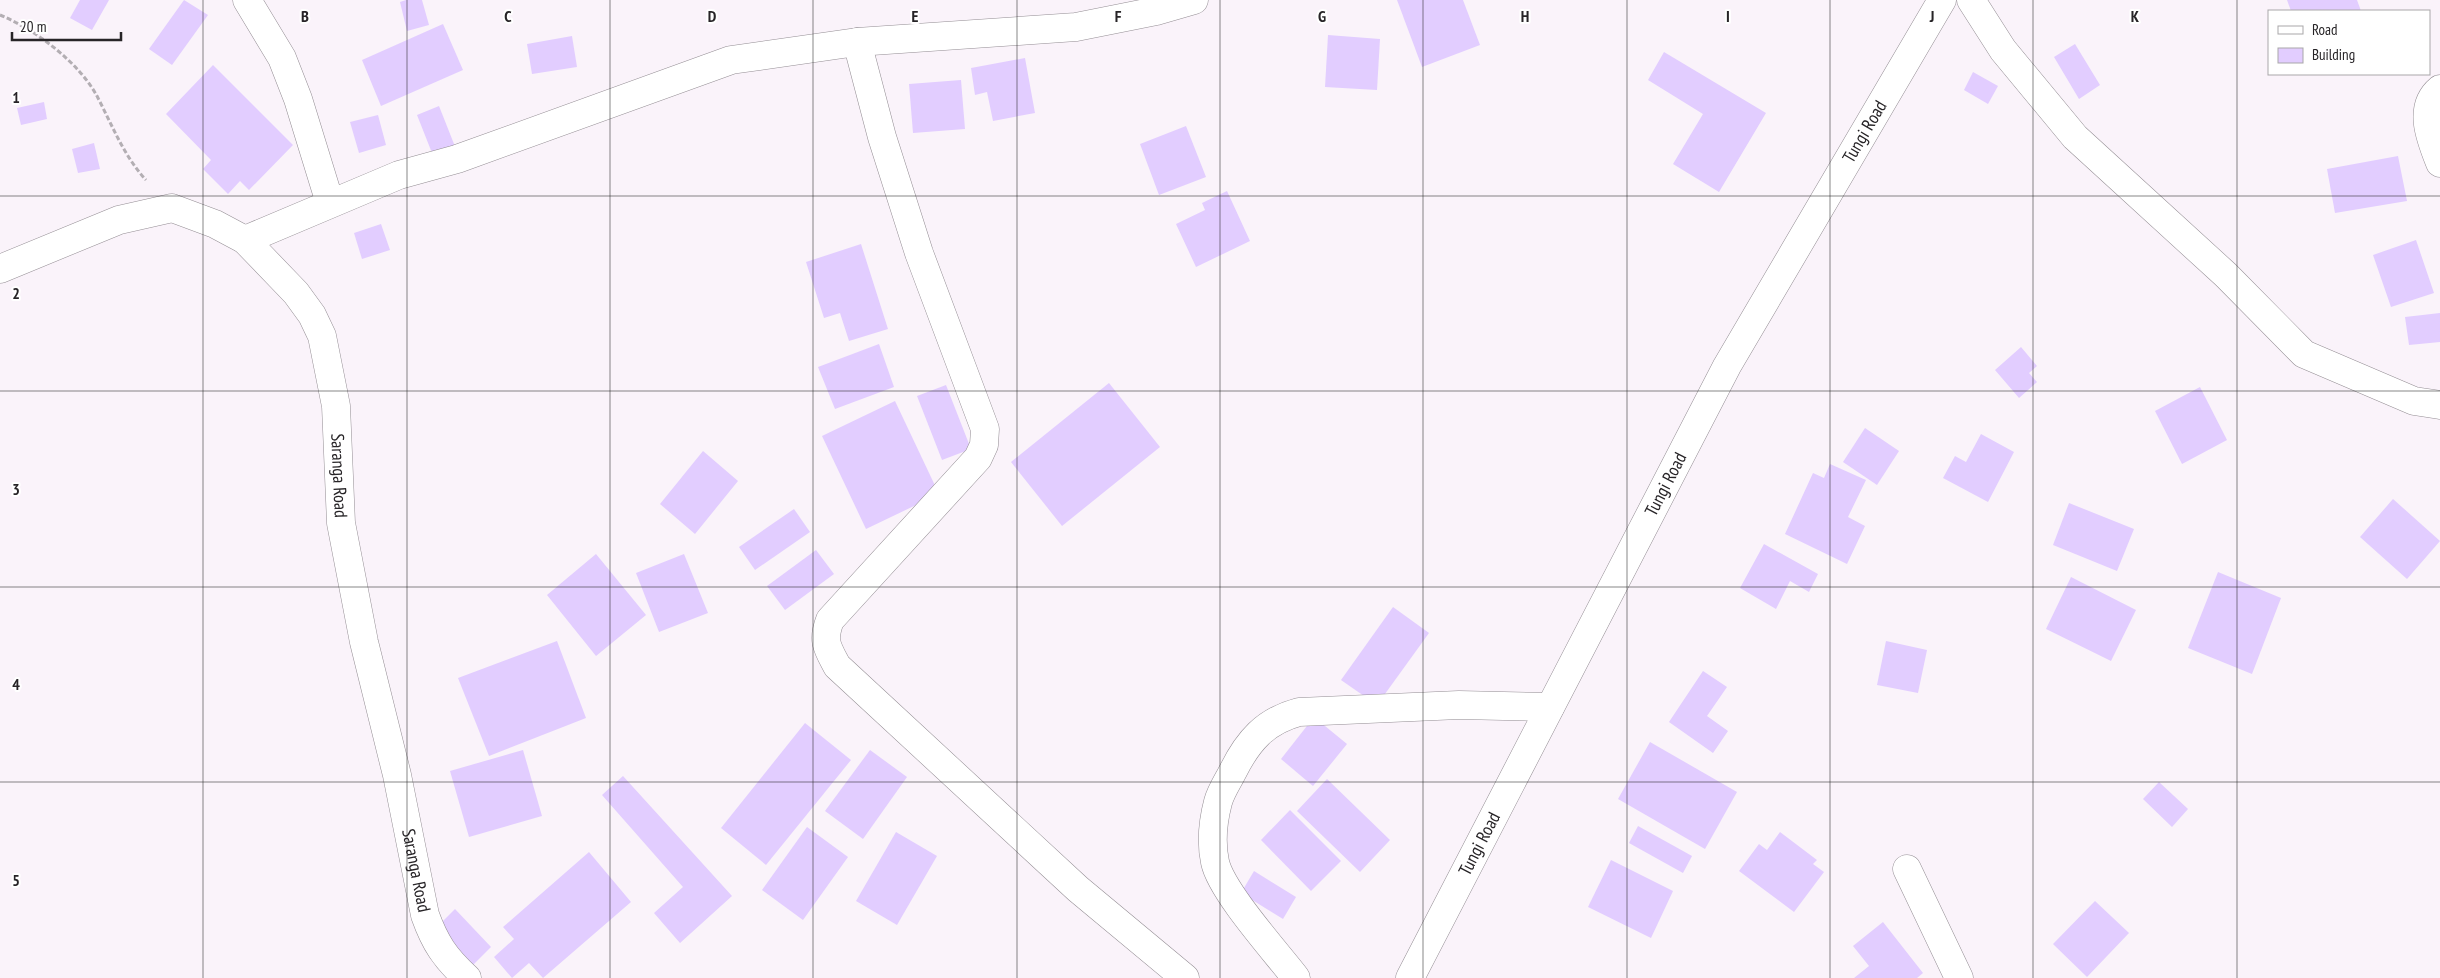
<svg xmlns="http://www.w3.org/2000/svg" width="2440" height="978" font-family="'PT Sans Narrow',sans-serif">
	<rect width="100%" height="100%" fill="#faf3fa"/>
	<g fill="#e2cdff">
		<polygon points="80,0 109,0 92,30 70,18"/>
		<polygon points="184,0 208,15 172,65 149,49"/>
		<polygon points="406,0 422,0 429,25 407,31 400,2"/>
		<polygon points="1397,0 1463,0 1480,45 1422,67"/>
		<polygon points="2287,0 2357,0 2361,11 2291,11"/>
		<polygon points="443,24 463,70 381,106 362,60"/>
		<polygon points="1328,35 1380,39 1377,90 1325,87"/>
		<polygon points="572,36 577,67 532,74 527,44"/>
		<polygon points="2075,44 2100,85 2079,99 2054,57"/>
		<polygon points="1664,52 1766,113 1719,192 1673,164 1703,114 1648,80"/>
		<polygon points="1025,58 1035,113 993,121 987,92 975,95 971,68"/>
		<polygon points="213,65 293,145 249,190 240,181 228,194 203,169 211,160 166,114"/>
		<polygon points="1973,72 1998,86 1988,104 1964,90"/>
		<polygon points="961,80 965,129 913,133 909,84"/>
		<polygon points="44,102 47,119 21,125 17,108"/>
		<polygon points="439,106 456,149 434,158 417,115"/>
		<polygon points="378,115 386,145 359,153 350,122"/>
		<polygon points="1186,126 1206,177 1159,195 1140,144"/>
		<polygon points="94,143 100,169 78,173 72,149"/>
		<polygon points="2398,156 2407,201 2335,213 2327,169"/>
		<polygon points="1227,191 1250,241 1196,267 1176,224 1205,210 1202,203"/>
		<polygon points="381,224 390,250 362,259 354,233"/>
		<polygon points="2416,240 2434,293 2391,307 2373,255"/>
		<polygon points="861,244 888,329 849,341 840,313 824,318 806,262"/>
		<polygon points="2440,313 2440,342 2409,345 2405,317"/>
		<polygon points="879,344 894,387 835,409 818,367"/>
		<polygon points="2021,347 2037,366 2029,373 2037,382 2019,398 1995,370"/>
		<polygon points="1109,383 1160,447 1062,526 1011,462"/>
		<polygon points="946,385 971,449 942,460 917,396"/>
		<polygon points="2200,387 2227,440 2182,464 2155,411"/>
		<polygon points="895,401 939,494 866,529 822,436"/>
		<polygon points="1865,428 1899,451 1877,485 1843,462"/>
		<polygon points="1981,434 2014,452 1988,502 1943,478 1955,456 1966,462"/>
		<polygon points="703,451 738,481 695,534 660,504"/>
		<polygon points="1830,464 1866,480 1848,517 1865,526 1847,564 1785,534 1813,473 1824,478"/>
		<polygon points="2393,499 2440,541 2407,579 2360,537"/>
		<polygon points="2069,503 2134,529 2117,571 2053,545"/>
		<polygon points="794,509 810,532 755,570 739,547"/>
		<polygon points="1764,544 1818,574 1809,592 1790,581 1776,609 1740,588"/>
		<polygon points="816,550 834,574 785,610 767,586"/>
		<polygon points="596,554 646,615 596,656 547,595"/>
		<polygon points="684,554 708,613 659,632 636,573"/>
		<polygon points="2218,572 2281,598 2252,674 2188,648"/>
		<polygon points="2071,577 2136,610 2111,661 2046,629"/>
		<polygon points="1393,607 1429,633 1377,705 1341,680"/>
		<polygon points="557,641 586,718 489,756 458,678"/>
		<polygon points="1886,641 1927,650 1918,693 1877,685"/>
		<polygon points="1703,671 1727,687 1707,716 1728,731 1713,753 1669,722"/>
		<polygon points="1314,717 1347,744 1313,786 1281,759"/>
		<polygon points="805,723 851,760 766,865 721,828"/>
		<polygon points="1650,742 1737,792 1705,849 1618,799"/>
		<polygon points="523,750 542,816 469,837 450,771"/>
		<polygon points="870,750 907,777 863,839 825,811"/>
		<polygon points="623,776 732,896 680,943 654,913 683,887 602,795"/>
		<polygon points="1327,779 1390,840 1360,872 1297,811"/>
		<polygon points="2159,782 2188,809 2172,827 2143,799"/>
		<polygon points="1290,810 1341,861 1311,891 1261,840"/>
		<polygon points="1638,826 1692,856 1683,873 1629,843"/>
		<polygon points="807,827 848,857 803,920 762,890"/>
		<polygon points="896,832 937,856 897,925 856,901"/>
		<polygon points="1780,832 1817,860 1813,864 1824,872 1794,912 1739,871 1759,844 1767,850"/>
		<polygon points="589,852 631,902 543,978 529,963 512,978 494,957 514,939 503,927"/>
		<polygon points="1611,860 1673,891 1651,938 1588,907"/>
		<polygon points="1254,871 1296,897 1283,919 1241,893"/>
		<polygon points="2095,901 2129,933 2087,977 2053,944"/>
		<polygon points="455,909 491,947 473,965 437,927"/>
		<polygon points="1883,922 1923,973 1917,978 1854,978 1869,966 1853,946"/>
	</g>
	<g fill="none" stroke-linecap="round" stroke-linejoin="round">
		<g stroke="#948e94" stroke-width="29">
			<g id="minor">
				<polyline points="247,0 282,58 298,99 330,203"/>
				<polyline points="1971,0 2003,50 2075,137 2226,275 2304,354 2414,401 2440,405"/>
				<path d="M857 42 882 137 919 253 985 429 984 445 978 458 830 620C822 641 827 647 837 666L1078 889 1185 978"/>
				<path d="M2440 89C2417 108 2431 140 2440 163"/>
				<polyline points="245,240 399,175 457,159 731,60 857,42 1076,27 1156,11 1194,0"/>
				<path id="s1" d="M0 269 119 220 172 208 215 224 245 240 296 293 312 315 322 336 336 406 341 523 364 642 397 775 425 915C435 943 445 958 467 978"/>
				<polyline points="1907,869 1959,978"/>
				<path d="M1296 978C1276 952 1221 891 1215 862 1211 843 1213 821 1218 802 1221 791 1228 781 1233 771 1248 741 1265 721 1299 712L1459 705 1550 707"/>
			</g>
		</g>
		<g stroke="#948e94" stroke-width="29">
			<g id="major">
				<path id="s2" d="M1410 978 1727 366 1942 0"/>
			</g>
		</g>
		<path stroke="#b3aeb3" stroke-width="3" stroke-dasharray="5 2.5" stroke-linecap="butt" d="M0 15C36 30 80 63 98 98 113 127 124 156 146 180"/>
		<use href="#minor" stroke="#fff" stroke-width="28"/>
		<use href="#major" stroke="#fff" stroke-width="28"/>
	</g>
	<path fill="none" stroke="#272427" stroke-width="1" stroke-opacity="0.55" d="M203 0V978M407 0V978M610 0V978M813 0V978M1017 0V978M1220 0V978M1423 0V978M1627 0V978M1830 0V978M2033 0V978M2237 0V978M0 196H2440M0 391H2440M0 587H2440M0 782H2440"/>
	<g text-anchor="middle" stroke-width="4" stroke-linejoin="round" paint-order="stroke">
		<g font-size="18" fill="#272427" stroke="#fff">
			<text dy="6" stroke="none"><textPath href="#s2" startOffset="961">Tungi Road</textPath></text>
			<text dy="6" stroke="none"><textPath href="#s1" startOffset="528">Saranga Road</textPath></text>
			<text dy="6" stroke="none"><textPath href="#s2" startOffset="556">Tungi Road</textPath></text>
			<text dy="6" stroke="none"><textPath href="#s2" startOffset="151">Tungi Road</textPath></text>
			<text dy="6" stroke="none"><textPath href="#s1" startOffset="931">Saranga Road</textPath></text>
		</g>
	</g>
	<g font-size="16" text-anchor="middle" font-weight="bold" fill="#272427" stroke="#fff" stroke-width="4" stroke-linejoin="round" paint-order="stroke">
		<text x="305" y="22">B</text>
		<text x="508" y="22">C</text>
		<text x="712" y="22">D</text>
		<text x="915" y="22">E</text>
		<text x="1118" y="22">F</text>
		<text x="1322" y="22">G</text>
		<text x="1525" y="22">H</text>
		<text x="1728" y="22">I</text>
		<text x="1932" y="22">J</text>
		<text x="2135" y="22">K</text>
		<text x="16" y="103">1</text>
		<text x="16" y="299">2</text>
		<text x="16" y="495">3</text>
		<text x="16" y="690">4</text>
		<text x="16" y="886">5</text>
	</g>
	<rect x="2268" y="10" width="162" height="65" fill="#ffffff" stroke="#a9a7a9"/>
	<rect x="2278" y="26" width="25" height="8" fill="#ffffff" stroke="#a9a7a9"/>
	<text x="2312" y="35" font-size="15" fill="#272427">Road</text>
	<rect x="2278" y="48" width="25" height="15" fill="#e2cdff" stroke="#a9a7a9"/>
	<text x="2312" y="60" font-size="15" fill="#272427">Building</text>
	<path d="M12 32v8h109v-8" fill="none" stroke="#272427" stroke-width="2.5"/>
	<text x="20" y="32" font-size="15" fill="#272427" stroke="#ffffff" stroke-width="4" paint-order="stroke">20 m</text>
</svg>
